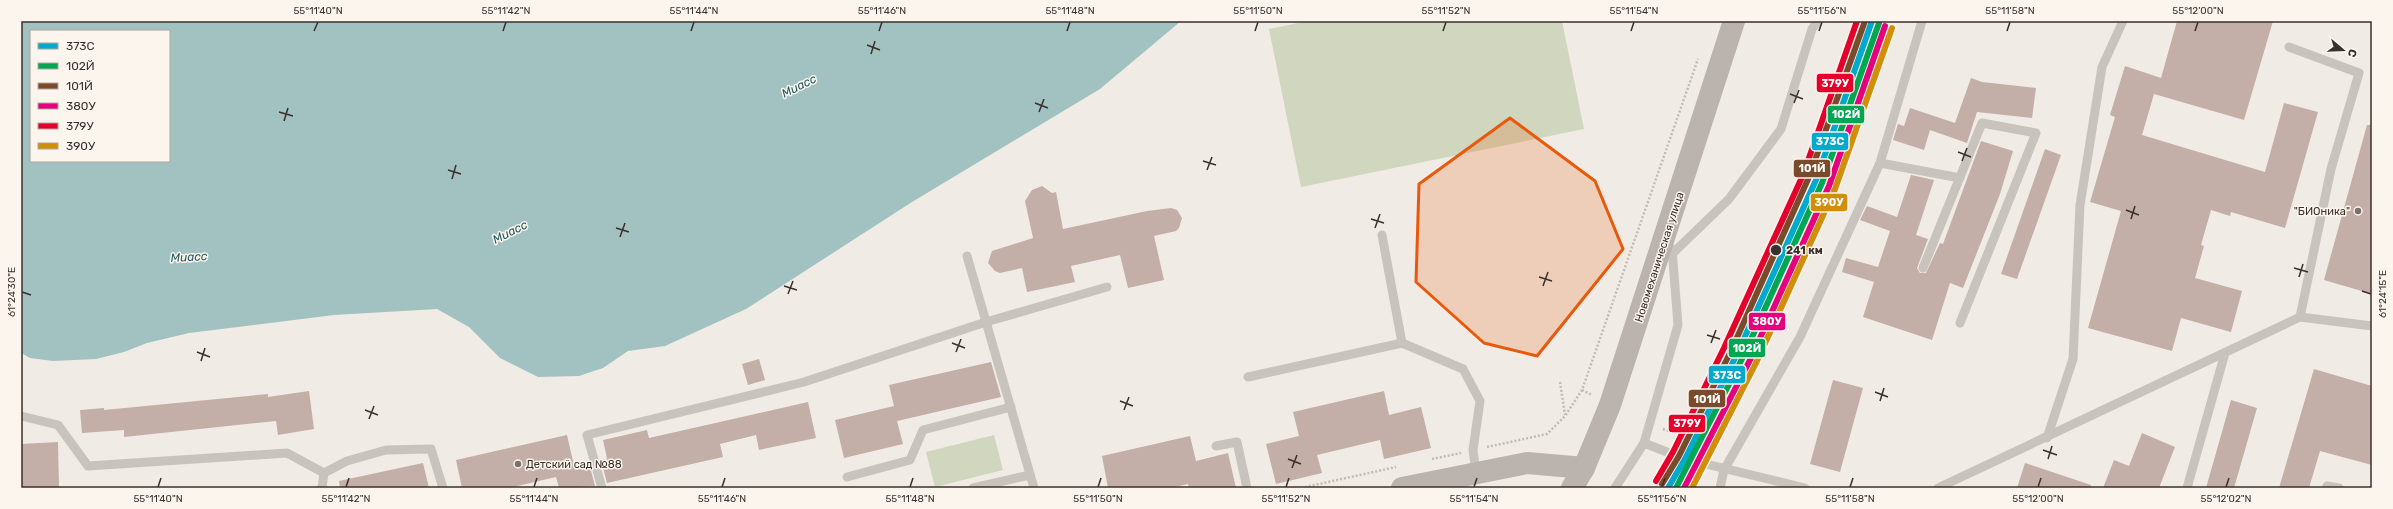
<svg xmlns="http://www.w3.org/2000/svg" width="2393" height="509" font-family="Rubik,sans-serif">
	<rect width="100%" height="100%" fill="#f0ebe5"/>
	<g fill="#d1d6bf">
		<polygon points="1308,21 1562,21 1584,129 1301,187 1269,29"/>
		<polygon points="994,435 1003,470 935,487 926,452"/>
	</g>
	<path fill="#a1c2c1" fill-rule="evenodd" d="M21 21H1181L1100 89 912 202 746 309 665 346 628 351 603 368 579 376 538 377 500 358 469 327 437 309 334 315 189 333 147 343 124 352 96 359 53 361 30 358 21 353ZM31 31H169V161H31Z"/>
	<g fill="#c3afa7">
		<polygon points="2177,21 2273,21 2244,120 2154,94 2142,135 2265,172 2284,103 2318,112 2285,228 2231,212 2230,216 2211,210 2201,245 2204,246 2195,278 2242,291 2231,332 2181,318 2172,351 2088,328 2121,211 2090,202 2115,117 2110,115 2125,66 2161,78"/>
		<polygon points="1971,78 1982,82 2036,88 2032,118 1977,112 1967,143 1930,130 1924,150 1893,140 1898,124 1904,126 1910,108 1955,123"/>
		<polygon points="2367,125 2372,125 2372,294 2324,280"/>
		<polygon points="1981,141 2013,151 2000,194 1963,288 1950,283 1932,340 1863,317 1874,282 1842,272 1846,258 1878,267 1890,231 1860,220 1867,206 1897,217 1911,175 1934,180 1916,235 1928,239 1917,268 1920,273 1926,273 1940,243 1943,244"/>
		<polygon points="2045,149 2061,155 2017,279 2001,274"/>
		<polygon points="1042,186 1052,193 1056,192 1063,229 1147,211 1171,208 1177,210 1182,218 1179,228 1176,231 1154,236 1164,280 1128,288 1120,255 1071,266 1075,282 1027,292 1022,268 1000,273 995,271 988,263 992,251 1033,238 1025,201 1032,190"/>
		<polygon points="759,359 765,380 748,385 742,364"/>
		<polygon points="991,362 1001,397 897,421 903,444 844,458 835,420 894,406 889,385"/>
		<polygon points="2314,369 2372,386 2372,465 2320,451 2309,488 2279,488"/>
		<polygon points="1833,380 1863,388 1840,472 1810,464"/>
		<polygon points="309,391 314,429 278,435 276,421 124,437 124,430 82,433 80,410 104,408 104,410 268,394 268,397"/>
		<polygon points="1384,391 1389,415 1421,407 1431,448 1384,459 1380,440 1317,455 1322,473 1276,484 1266,444 1299,436 1293,412"/>
		<polygon points="2231,400 2257,408 2234,488 2206,488"/>
		<polygon points="808,402 816,438 759,450 756,435 720,444 723,457 607,483 602,464 608,463 603,440 647,430 649,438"/>
		<polygon points="2142,433 2175,447 2159,488 2103,488 2114,460 2129,466"/>
		<polygon points="567,435 575,470 590,467 595,486 559,488 556,477 509,488 462,488 456,460"/>
		<polygon points="1190,436 1196,461 1228,453 1236,488 1189,488 1188,484 1171,488 1108,488 1102,456"/>
		<polygon points="58,442 59,488 21,488 21,444"/>
		<polygon points="423,463 429,488 340,488 339,481"/>
		<polygon points="2025,463 2091,485 2090,488 2017,488"/>
	</g>
	<g fill="none" stroke-linecap="round" stroke-linejoin="round">
		<g stroke="#c2bbb6" stroke-width="2.5" stroke-dasharray="2 2" stroke-linecap="butt">
			<polyline points="1560,382 1565,415"/>
			<polyline points="1582,390 1592,395"/>
			<polyline points="1663,429 1673,432"/>
			<polyline points="1487,447 1547,434 1565,416 1582,390 1698,59"/>
			<polyline points="1432,459 1461,453"/>
			<polyline points="1301,488 1396,467"/>
		</g>
		<g stroke="#c9c3be" stroke-width="9">
			<polyline points="2289,47 2359,73 2331,169 2300,317"/>
			<polyline points="1880,163 1960,178"/>
			<polyline points="1382,235 1402,343"/>
			<polyline points="1672,254 1729,199 1781,129 1812,29 1818,21"/>
			<polyline points="967,256 1034,488"/>
			<polyline points="1923,268 1982,123 2036,133 1960,323"/>
			<polyline points="1248,377 1402,343 1463,369 1480,401 1473,450 1476,473"/>
			<polyline points="21,416 58,425 88,466 287,453 324,473"/>
			<polyline points="2047,438 2073,359 2080,205 2102,67 2123,21"/>
			<polyline points="1644,443 1685,459 1805,488"/>
			<polyline points="1216,446 1237,442 1247,488"/>
			<polyline points="847,477 910,460 923,430 1011,407"/>
			<polyline points="2327,486 2339,488"/>
			<polyline points="322,488 324,473 347,461 386,450 431,449 443,488"/>
			<polyline points="602,488 587,435 804,382 986,322 1107,287"/>
			<polyline points="973,488 1030,475"/>
			<polyline points="1615,488 1644,443 1678,325 1672,249"/>
			<polyline points="1720,488 1724,470 1800,337 1880,163 1922,21"/>
			<polyline points="1938,488 2300,317 2372,326"/>
			<polyline points="2187,488 2225,353"/>
		</g>
		<g stroke="#bab3ae" stroke-width="22">
			<polyline points="1402,488 1527,463 1584,468"/>
			<polyline points="1572,488 1584,468 1610,405 1734,21"/>
		</g>
		<g stroke="#fbf5ee" stroke-width="9">
			<polyline id="rail-1" points="1668,488 1685,459 1737,354 1816,180 1872,21"/>
		</g>
		<g stroke="#fbf5ee" stroke-width="9">
			<polyline id="rail-2" points="1676,488 1743,357 1822,183 1879,23"/>
		</g>
		<g stroke="#fbf5ee" stroke-width="9">
			<polyline id="rail-3" points="1662,484 1679,456 1731,351 1809,177 1865,21"/>
		</g>
		<g stroke="#fbf5ee" stroke-width="9">
			<polyline id="rail-4" points="1684,488 1750,360 1829,186 1885,26"/>
		</g>
		<g stroke="#fbf5ee" stroke-width="9">
			<polyline id="rail-5" points="1656,481 1673,452 1724,348 1803,175 1857,21"/>
		</g>
		<g stroke="#fbf5ee" stroke-width="9">
			<polyline id="rail-6" points="1692,488 1756,363 1835,189 1892,28"/>
		</g>
		<use href="#rail-1" stroke="#00a9ce" stroke-width="6"/>
		<use href="#rail-2" stroke="#00a651" stroke-width="6"/>
		<use href="#rail-3" stroke="#7a4b2a" stroke-width="6"/>
		<use href="#rail-4" stroke="#e5007d" stroke-width="6"/>
		<use href="#rail-5" stroke="#e4002b" stroke-width="6"/>
		<use href="#rail-6" stroke="#d18e09" stroke-width="6"/>
	</g>
	<path fill="#e8590c" fill-opacity="0.2" stroke="#e8590c" stroke-width="3" stroke-linejoin="round" d="M1510 118 1595 181 1623 249 1537 356 1484 343 1416 282 1419 184Z"/>
	<path fill="none" stroke="#3b302b" stroke-width="1.5" d="M314 31 318 22M503 31 506 22M691 31 694 22M879 31 882 22M1067 31 1070 22M1255 31 1258 22M1443 31 1446 22M1631 31 1634 22M1819 31 1822 22M2007 31 2010 22M2195 31 2198 22M867 45 880 50M871 54 875 41M1790 94 1803 99M1035 103 1048 108M1794 103 1799 90M279 112 293 116M1039 112 1044 99M284 121 288 108M1958 152 1971 157M1203 161 1216 165M1962 161 1967 148M448 170 461 174M1207 170 1212 157M452 179 456 165M2126 210 2139 215M1371 219 1384 223M2131 219 2135 206M616 228 629 232M1375 228 1380 214M620 237 625 223M2294 268 2308 272M1539 277 1552 281M2299 277 2303 264M784 286 797 290M1543 286 1548 272M2362 291 2371 294M22 292 31 295M788 294 793 281M1707 335 1720 339M952 343 965 348M1711 343 1716 330M197 352 210 357M956 352 961 339M201 361 205 348M1875 392 1888 397M1120 401 1133 406M1880 401 1884 388M365 410 378 415M1124 410 1129 397M369 419 374 406M2043 450 2057 455M1288 459 1301 464M2048 459 2052 446M1292 468 1297 455M158 487 161 478M346 487 349 478M534 487 537 478M722 487 725 478M910 487 913 478M1098 487 1101 478M1286 487 1289 478M1474 487 1477 478M1662 487 1665 478M1850 487 1853 478M2038 487 2041 478M2226 487 2229 478"/>
	<g fill="#7a716c" stroke="#fbf5ee" stroke-width="1.5">
		<circle cx="2358" cy="211" r="4"/>
		<circle cx="518" cy="464" r="4"/>
	</g>
	<circle fill="#3b302b" stroke="#fbf5ee" stroke-width="1.5" cx="1776" cy="250" r="6"/>
	<g text-anchor="middle" stroke-width="3" stroke-linejoin="round" paint-order="stroke">
		<g font-size="11" fill="#3b302b" stroke="#fbf5ee" text-anchor="end">
			<text x="2350" y="215">"БИОника"</text>
			<text x="526" y="468" text-anchor="start">Детский сад №88</text>
		</g>
		<g font-size="11" font-weight="bold" fill="#3b302b" stroke="#fbf5ee" text-anchor="start">
			<text x="1786" y="254">241 км</text>
		</g>
		<g font-size="11" fill="#3b302b" stroke="#fbf5ee">
			<text transform="translate(1659 257) rotate(-72)" y="4">Новомеханическая улица</text>
		</g>
		<g font-size="12" font-style="italic" fill="#1f5a5e" stroke="#fbf5ee">
			<text transform="translate(799 86) rotate(-27)" y="4">Миасс</text>
			<text transform="translate(510 232) rotate(-27)" y="4">Миасс</text>
			<text transform="translate(189 257) rotate(-3)" y="4">Миасс</text>
		</g>
	</g>
	<g stroke="#fbf5ee" stroke-width="1.5">
		<rect x="1816" y="73" width="38" height="20" rx="4" fill="#e4002b"/>
		<rect x="1827" y="105" width="38" height="19" rx="4" fill="#00a651"/>
		<rect x="1811" y="132" width="38" height="19" rx="4" fill="#00a9ce"/>
		<rect x="1793" y="159" width="38" height="19" rx="4" fill="#7a4b2a"/>
		<rect x="1810" y="193" width="38" height="19" rx="4" fill="#d18e09"/>
		<rect x="1748" y="312" width="38" height="19" rx="4" fill="#e5007d"/>
		<rect x="1728" y="338" width="38" height="20" rx="4" fill="#00a651"/>
		<rect x="1708" y="365" width="38" height="19" rx="4" fill="#00a9ce"/>
		<rect x="1688" y="389" width="38" height="19" rx="4" fill="#7a4b2a"/>
		<rect x="1668" y="414" width="38" height="19" rx="4" fill="#e4002b"/>
	</g>
	<g font-size="11" text-anchor="middle" font-weight="bold" fill="#fff">
		<text x="1835" y="87">379У</text>
		<text x="1846" y="118">102Й</text>
		<text x="1830" y="145">373C</text>
		<text x="1812" y="172">101Й</text>
		<text x="1829" y="206">390У</text>
		<text x="1767" y="325">380У</text>
		<text x="1747" y="352">102Й</text>
		<text x="1727" y="379">373C</text>
		<text x="1707" y="403">101Й</text>
		<text x="1687" y="427">379У</text>
	</g>
	<rect width="2393" height="509" fill="none" stroke="#fbf5ee" stroke-width="44"/>
	<rect x="30" y="30" width="140" height="132" fill="#fbf5ee" stroke="#aea6a0"/>
	<rect x="38" y="43" width="20" height="6" fill="#00a9ce" stroke="#aea6a0"/>
	<text x="66" y="50" font-size="12" fill="#3b302b">373C</text>
	<rect x="38" y="63" width="20" height="6" fill="#00a651" stroke="#aea6a0"/>
	<text x="66" y="70" font-size="12" fill="#3b302b">102Й</text>
	<rect x="38" y="83" width="20" height="6" fill="#7a4b2a" stroke="#aea6a0"/>
	<text x="66" y="90" font-size="12" fill="#3b302b">101Й</text>
	<rect x="38" y="103" width="20" height="6" fill="#e5007d" stroke="#aea6a0"/>
	<text x="66" y="110" font-size="12" fill="#3b302b">380У</text>
	<rect x="38" y="123" width="20" height="6" fill="#e4002b" stroke="#aea6a0"/>
	<text x="66" y="130" font-size="12" fill="#3b302b">379У</text>
	<rect x="38" y="143" width="20" height="6" fill="#d18e09" stroke="#aea6a0"/>
	<text x="66" y="150" font-size="12" fill="#3b302b">390У</text>
	<g transform="translate(2343 50) rotate(109)" stroke="#fbf5ee" stroke-width="3" paint-order="stroke">
	<path d="M0-3L7 15L0 10L-7 15Z" fill="#3b302b"/>
	<text y="-6" font-size="11" font-weight="bold" text-anchor="middle" fill="#3b302b">С</text>
	</g>
	<rect x="22" y="22" width="2349" height="465" fill="none" stroke="#3b302b" stroke-width="1.5"/>
	<g font-size="10" text-anchor="middle" fill="#3b302b">
		<text x="318" y="14">55°11'40"N</text>
		<text x="506" y="14">55°11'42"N</text>
		<text x="694" y="14">55°11'44"N</text>
		<text x="882" y="14">55°11'46"N</text>
		<text x="1070" y="14">55°11'48"N</text>
		<text x="1258" y="14">55°11'50"N</text>
		<text x="1446" y="14">55°11'52"N</text>
		<text x="1634" y="14">55°11'54"N</text>
		<text x="1822" y="14">55°11'56"N</text>
		<text x="2010" y="14">55°11'58"N</text>
		<text x="2198" y="14">55°12'00"N</text>
		<text transform="translate(11 292) rotate(-90)" y="4">61°24'30"E</text>
		<text transform="translate(2382 294) rotate(-90)" y="4">61°24'15"E</text>
		<text x="158" y="502">55°11'40"N</text>
		<text x="346" y="502">55°11'42"N</text>
		<text x="534" y="502">55°11'44"N</text>
		<text x="722" y="502">55°11'46"N</text>
		<text x="910" y="502">55°11'48"N</text>
		<text x="1098" y="502">55°11'50"N</text>
		<text x="1286" y="502">55°11'52"N</text>
		<text x="1474" y="502">55°11'54"N</text>
		<text x="1662" y="502">55°11'56"N</text>
		<text x="1850" y="502">55°11'58"N</text>
		<text x="2038" y="502">55°12'00"N</text>
		<text x="2226" y="502">55°12'02"N</text>
	</g>
</svg>
